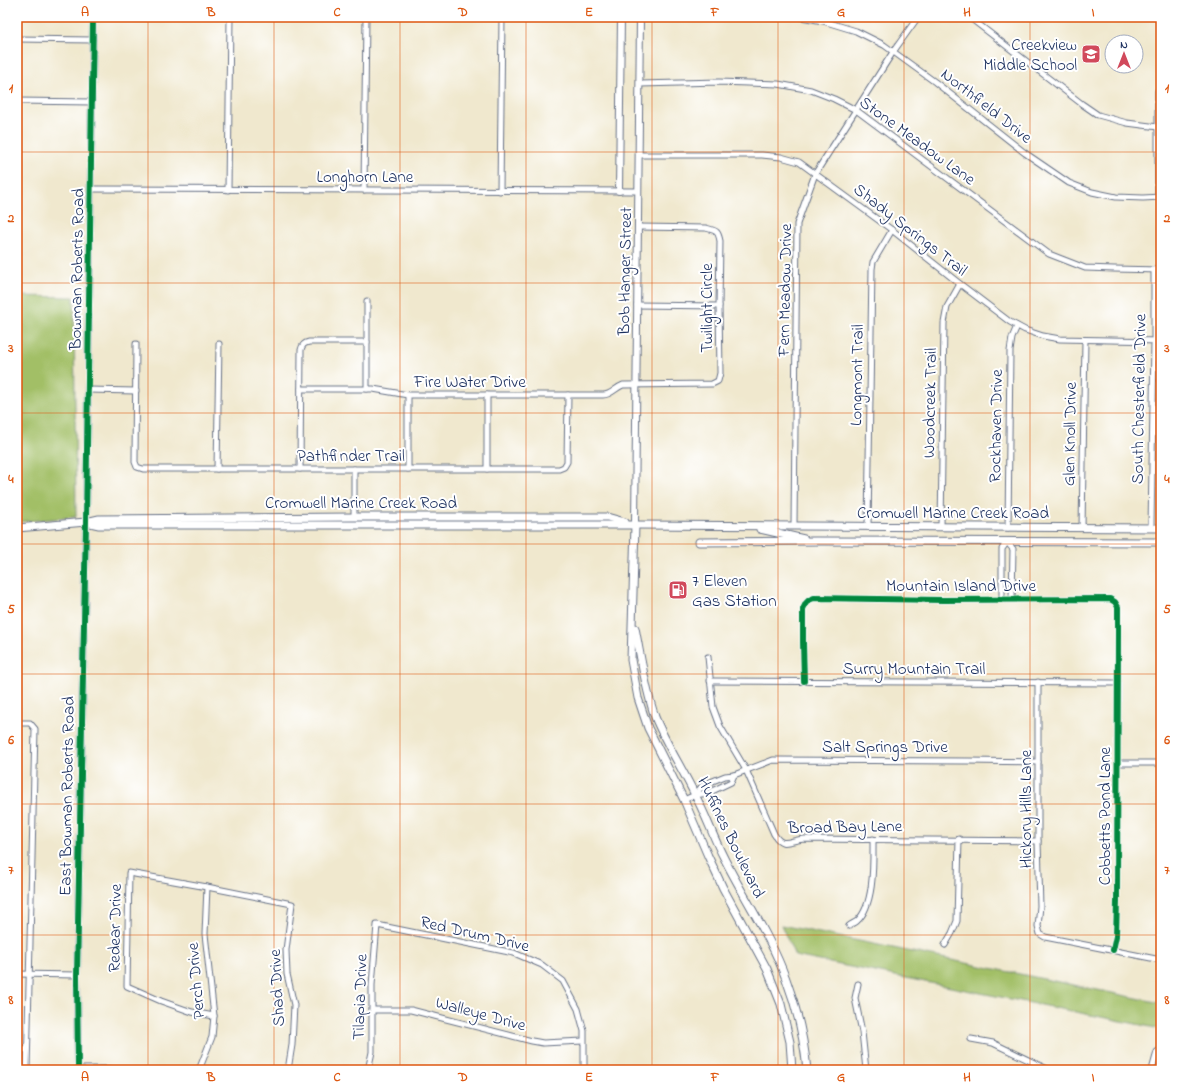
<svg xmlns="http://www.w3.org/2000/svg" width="1178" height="1087" font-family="'Indie Flower',sans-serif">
	<rect width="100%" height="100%" fill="#fff"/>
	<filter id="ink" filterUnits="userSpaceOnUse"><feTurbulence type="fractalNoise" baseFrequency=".025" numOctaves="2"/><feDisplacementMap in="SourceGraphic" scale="8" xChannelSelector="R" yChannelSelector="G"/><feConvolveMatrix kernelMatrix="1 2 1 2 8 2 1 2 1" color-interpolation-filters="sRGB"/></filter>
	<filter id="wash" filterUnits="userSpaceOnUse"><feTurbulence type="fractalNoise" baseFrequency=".012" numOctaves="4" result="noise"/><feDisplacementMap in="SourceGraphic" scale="16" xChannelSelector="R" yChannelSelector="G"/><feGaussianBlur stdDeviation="0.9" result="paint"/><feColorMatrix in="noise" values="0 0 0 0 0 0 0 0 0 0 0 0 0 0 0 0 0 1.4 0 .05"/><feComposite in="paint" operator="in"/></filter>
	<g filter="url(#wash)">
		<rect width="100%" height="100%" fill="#f0e8ce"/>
		<g fill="#a2bf66" stroke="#5e7762">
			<polygon points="17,296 74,297 76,517 17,522"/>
			<polygon points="781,925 1161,1003 1161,1029 795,956"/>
		</g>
	</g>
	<g filter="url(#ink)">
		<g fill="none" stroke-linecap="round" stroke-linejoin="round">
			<g stroke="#667085" stroke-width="7">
				<g id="minor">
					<polyline points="801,17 823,21 856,31 884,45 935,82 1025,153 1069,183 1092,192 1116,197 1143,198 1161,197"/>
					<polyline points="969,17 1082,104 1098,115 1127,123 1158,127"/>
					<polyline points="17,39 93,40"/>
					<polyline points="640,84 719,82 778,84 811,90 834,99 856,110 1049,254 1085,268 1114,269 1161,270"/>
					<polyline points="1158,91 1158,197"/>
					<polyline points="17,101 92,102"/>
					<polyline points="639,155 762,155 781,157 799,162 892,230 960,284 1010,322 1025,330 1043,336 1060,339 1161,341"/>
					<polyline points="91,189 638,191"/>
					<polyline points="228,190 230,17"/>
					<polyline points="364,190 366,17"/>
					<polyline points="500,191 502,17"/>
					<polyline points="637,305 719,306"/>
					<polyline points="136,344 135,462 137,467 143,469 559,469 564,467 567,462 568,395"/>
					<path d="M301 389H373L408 395H603C611 395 615 388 623 385L712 384 718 381 720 373 719 306 720 241C718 230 716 231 706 228L639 227"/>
					<polyline points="367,389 367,301"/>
					<polyline points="88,390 136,391"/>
					<polyline points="217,469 219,344"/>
					<path d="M300 469 301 350C302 345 304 343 309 342H367"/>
					<polyline points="408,469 408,395"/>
					<polyline points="487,469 487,395"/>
					<polyline points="354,517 354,469"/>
					<polyline points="794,526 797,224 815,174 893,52 918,17"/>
					<polyline points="868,526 872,269 873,262 892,230"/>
					<polyline points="941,527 944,323 947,307 960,284"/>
					<polyline points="1008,528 1010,351 1012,338 1017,326"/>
					<polyline points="1082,528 1085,340"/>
					<polyline points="1151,528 1154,341 1154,270"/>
					<polyline points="1002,599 1002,549 1007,542 1013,549 1012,599"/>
					<path d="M708 657 713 707 720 726 746 770 774 834C783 849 789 840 804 839L1038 841"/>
					<polyline points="710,681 1117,683"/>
					<polyline points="804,681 803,642 803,609 806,603 809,600 814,598 943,600 1110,599 1115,602 1118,607 1118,632 1117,901 1116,936 1113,950"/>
					<polyline points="1038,682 1038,841 1040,906 1038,926 1040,934 1045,937 1161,960"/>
					<polyline points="17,723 30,723 35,729 27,1070"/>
					<polyline points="1118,763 1161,763"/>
					<polyline points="695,795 703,785 725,776 734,775 773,760 968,761 1038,762"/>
					<polyline points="684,800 695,795 708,793 731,782 734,775"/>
					<path d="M849 926C851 924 855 923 857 921 875 905 873 861 873 839"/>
					<polyline points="945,945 952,933 957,921 959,839"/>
					<polyline points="17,974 77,975"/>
					<polyline points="858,984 855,998 862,1032 866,1070"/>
					<polyline points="372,1010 411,1010 532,1041 543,1043 583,1041"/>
					<polyline points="214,1016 192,1012 161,1001 127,986 129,873 207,887 292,904 286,950 287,974 294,1005 292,1045 288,1070"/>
					<polyline points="971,1039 993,1043 1049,1070"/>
					<polyline points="17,1049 27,1050"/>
					<polyline points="78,1069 110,1069 113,1070"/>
					<polyline points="199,1070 212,1037 214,1016 205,934 207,887"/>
					<polyline points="368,1070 372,1052 372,985 377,925 514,953 542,965 563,981 578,1009 584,1031 584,1070"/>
					<polyline points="1152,1070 1157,1052 1161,1049"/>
				</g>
			</g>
			<g stroke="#667085" stroke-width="8">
				<g id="tertiary">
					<polyline points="619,191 621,17"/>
					<polyline points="635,525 640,17"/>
					<polyline points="78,1070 77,975 86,522 93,17"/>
				</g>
			</g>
			<g stroke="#667085" stroke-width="9">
				<g id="secondary">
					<polyline points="86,522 99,525 635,525 1161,528"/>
					<polyline points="635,525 631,660 638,698 648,728 684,800 708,856 723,888 767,969 781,1004 790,1042 792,1070"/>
					<polyline points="17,528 86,522 99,519 354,517 607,517 625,522"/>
					<polyline points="760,529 804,539"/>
					<polyline points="699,542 816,541 1161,542"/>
					<path d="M635 628C641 658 645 688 655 717 666 744 682 768 695 795 706 815 713 837 724 858 744 898 771 937 786 979 797 1008 804 1039 807 1070"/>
				</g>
			</g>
			<use href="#minor" stroke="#fff" stroke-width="5"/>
			<use href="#tertiary" stroke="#fff" stroke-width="6"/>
			<use href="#secondary" stroke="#fff" stroke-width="7"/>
			<g stroke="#fff" stroke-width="8">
				<g id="cycleway">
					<polyline points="804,681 803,642 803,609 806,603 809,600 814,598 943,600 1110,599 1115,602 1118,607 1118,632 1117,901 1116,936 1113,950"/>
					<polyline points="78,1070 77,975 86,522 93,17"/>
				</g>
			</g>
			<use href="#cycleway" stroke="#00873e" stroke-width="6"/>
		</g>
	</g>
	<path fill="none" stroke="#de5710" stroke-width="1" stroke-opacity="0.55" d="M148 17V1070M274 17V1070M400 17V1070M526 17V1070M652 17V1070M778 17V1070M904 17V1070M1030 17V1070M17 152H1161M17 283H1161M17 413H1161M17 544H1161M17 674H1161M17 804H1161M17 935H1161"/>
	<defs>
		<g id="school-square" transform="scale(1)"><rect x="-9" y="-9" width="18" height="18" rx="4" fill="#d1495b" stroke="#fff"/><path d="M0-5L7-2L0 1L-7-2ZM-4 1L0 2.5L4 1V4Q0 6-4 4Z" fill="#fff"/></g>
		<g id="fuel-square" transform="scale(1)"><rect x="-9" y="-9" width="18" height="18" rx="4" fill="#d1495b" stroke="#fff"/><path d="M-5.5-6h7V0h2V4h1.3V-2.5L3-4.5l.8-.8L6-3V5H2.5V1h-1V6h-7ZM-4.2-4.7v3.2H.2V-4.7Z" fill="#fff"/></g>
	</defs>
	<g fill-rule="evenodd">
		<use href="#school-square" x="1091" y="54"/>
		<use href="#fuel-square" x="678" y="590"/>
	</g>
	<g text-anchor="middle" stroke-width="4" stroke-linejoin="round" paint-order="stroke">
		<g font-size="17" fill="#1b2f5e" stroke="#fff" text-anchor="end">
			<text x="1077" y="50">Creekview<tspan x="1077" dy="20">Middle School</tspan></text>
			<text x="692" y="586" text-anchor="start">7 Eleven<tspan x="692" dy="20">Gas Station</tspan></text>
		</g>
		<g font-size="17" fill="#1b2f5e" stroke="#fff">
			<text transform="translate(987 105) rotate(38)" y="6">Northfield Drive</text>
			<text transform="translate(918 140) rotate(36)" y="6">Stone Meadow Lane</text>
			<text x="365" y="182">Longhorn Lane</text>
			<text transform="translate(911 229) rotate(38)" y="6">Shady Springs Trail</text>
			<text transform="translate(76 269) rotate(-89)" y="6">Bowman Roberts Road</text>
			<text transform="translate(624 271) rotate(-89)" y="6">Bob Hanger Street</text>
			<text transform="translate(784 290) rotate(-89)" y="6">Fern Meadow Drive</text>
			<text transform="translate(706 308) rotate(-90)" y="6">Twilight Circle</text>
			<text transform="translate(856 375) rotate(-89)" y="6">Longmont Trail</text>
			<text x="470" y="387">Fire Water Drive</text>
			<text transform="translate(1138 399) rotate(-89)" y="6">South Chesterfield Drive</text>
			<text transform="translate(929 403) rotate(-89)" y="6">Woodcreek Trail</text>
			<text transform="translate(995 426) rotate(-89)" y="6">Rockhaven Drive</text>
			<text transform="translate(1069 434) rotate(-89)" y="6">Glen Knoll Drive</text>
			<text x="351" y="461">Pathfinder Trail</text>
			<text x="361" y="508">Cromwell Marine Creek Road</text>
			<text x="953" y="518">Cromwell Marine Creek Road</text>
			<text x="961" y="591">Mountain Island Drive</text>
			<text x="914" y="674">Surry Mountain Trail</text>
			<text x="885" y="752">Salt Springs Drive</text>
			<text transform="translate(66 796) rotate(-89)" y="6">East Bowman Roberts Road</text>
			<text transform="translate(1025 809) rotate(-90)" y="6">Hickory Hills Lane</text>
			<text transform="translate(1104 816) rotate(-90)" y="6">Cobbetts Pond Lane</text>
			<text transform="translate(845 826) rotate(-1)" y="6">Broad Bay Lane</text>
			<text transform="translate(732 837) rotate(64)" y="6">Huffines Boulevard</text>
			<text transform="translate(114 928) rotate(-89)" y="6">Redear Drive</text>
			<text transform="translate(475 933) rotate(13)" y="6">Red Drum Drive</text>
			<text transform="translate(195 981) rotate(-95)" y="6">Perch Drive</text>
			<text transform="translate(276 988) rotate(-93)" y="6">Shad Drive</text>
			<text transform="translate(359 997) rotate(-88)" y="6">Tilapia Drive</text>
			<text transform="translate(481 1013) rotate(15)" y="6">Walleye Drive</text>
		</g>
	</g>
	<rect width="1178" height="1087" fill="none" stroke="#fff" stroke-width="44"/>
	<g transform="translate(1124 54)"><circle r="19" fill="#ffffff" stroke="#a4acbf"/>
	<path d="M0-3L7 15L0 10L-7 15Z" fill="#d1495b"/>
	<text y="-6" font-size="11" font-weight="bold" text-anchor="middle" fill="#1b2f5e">N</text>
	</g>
	<rect x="22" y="22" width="1134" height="1043" fill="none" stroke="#de5710" stroke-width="1.5"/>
	<g font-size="13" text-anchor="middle" font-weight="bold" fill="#de5710">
		<text x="85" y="16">A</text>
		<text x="211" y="16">B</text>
		<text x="337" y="16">C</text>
		<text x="463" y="16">D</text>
		<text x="589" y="16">E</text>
		<text x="715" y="16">F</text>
		<text x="841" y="16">G</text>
		<text x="967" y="16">H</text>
		<text x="1093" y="16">I</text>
		<text x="11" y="92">1</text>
		<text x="1167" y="92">1</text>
		<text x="11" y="222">2</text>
		<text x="1167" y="222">2</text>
		<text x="11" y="352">3</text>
		<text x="1167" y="352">3</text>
		<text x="11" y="483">4</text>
		<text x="1167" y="483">4</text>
		<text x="11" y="613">5</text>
		<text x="1167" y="613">5</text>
		<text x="11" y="744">6</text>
		<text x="1167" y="744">6</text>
		<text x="11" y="874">7</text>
		<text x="1167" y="874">7</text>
		<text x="11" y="1004">8</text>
		<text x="1167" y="1004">8</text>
		<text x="85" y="1081">A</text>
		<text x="211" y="1081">B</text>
		<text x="337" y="1081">C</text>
		<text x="463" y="1081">D</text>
		<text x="589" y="1081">E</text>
		<text x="715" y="1081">F</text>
		<text x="841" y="1081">G</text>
		<text x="967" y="1081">H</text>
		<text x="1093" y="1081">I</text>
	</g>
</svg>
